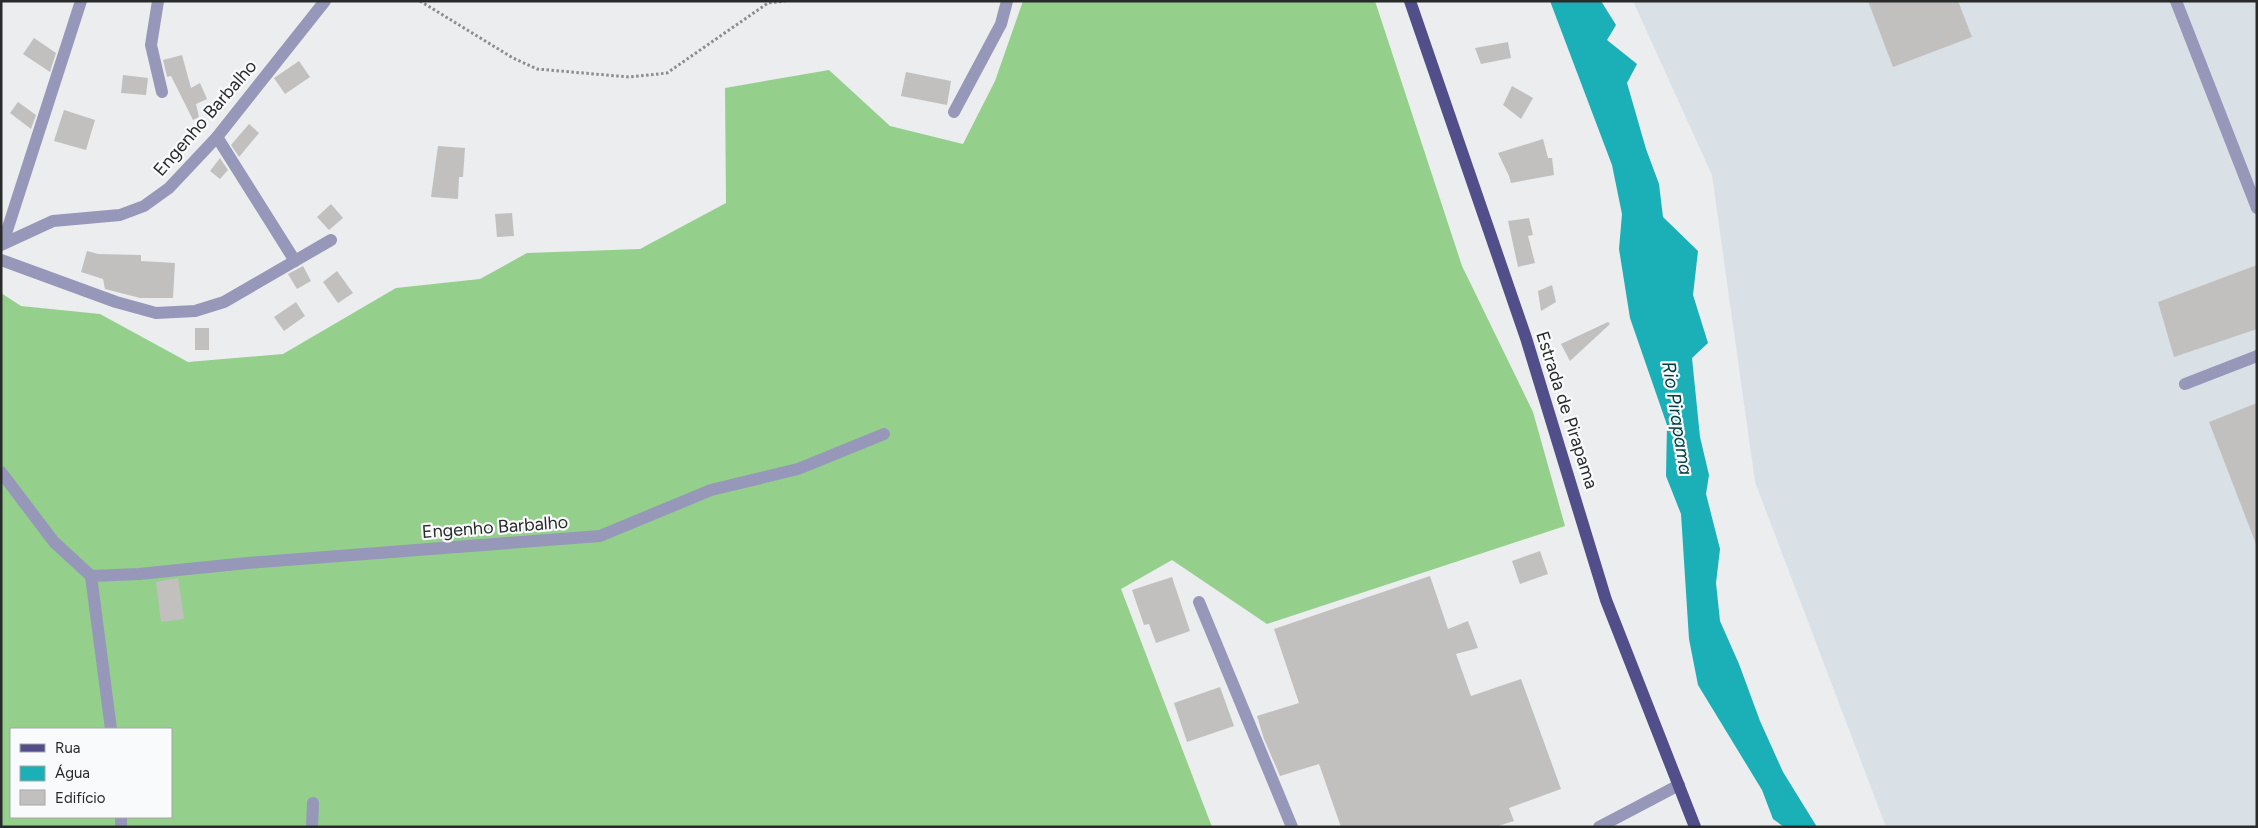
<svg xmlns="http://www.w3.org/2000/svg" width="2258" height="828" font-family="Figtree,sans-serif">
	<rect width="100%" height="100%" fill="#ebedee"/>
	<polygon fill="#d9e1e7" points="1633,1 2257,1 2257,827 1886,827 1755,482 1712,175"/>
	<path fill="#94cf8b" fill-rule="evenodd" d="M1023 1H1375L1462 266 1533 412 1565 526 1267 624 1172 560 1121 589 1212 827H1V293L21 306 100 314 188 362 283 354 396 288 480 279 527 253 640 249 726 203 725 88 829 70 890 126 963 144 995 81ZM11 729H171V817H11Z"/>
	<polygon fill="#1bafb7" points="1550,1 1601,1 1616,25 1607,40 1637,64 1627,83 1646,149 1659,184 1663,217 1698,251 1693,295 1708,343 1692,358 1700,437 1709,475 1706,494 1720,549 1716,583 1720,621 1739,664 1760,721 1783,772 1817,827 1784,827 1773,819 1762,790 1698,685 1689,639 1681,514 1666,476 1667,425 1630,318 1619,249 1622,214 1612,165"/>
	<g fill="#c1c0bf">
		<polygon points="1868,1 1958,1 1972,37 1893,67"/>
		<polygon points="34,38 56,53 50,72 23,54"/>
		<polygon points="1508,42 1511,58 1481,64 1475,48"/>
		<polygon points="182,55 191,88 200,83 207,99 196,104 199,117 193,120 171,76 167,77 163,60"/>
		<polygon points="299,61 310,77 285,94 274,78"/>
		<polygon points="906,72 951,81 947,105 901,96"/>
		<polygon points="123,75 148,78 146,95 121,93"/>
		<polygon points="1512,86 1533,98 1521,119 1503,105"/>
		<polygon points="18,102 36,115 31,129 10,113"/>
		<polygon points="64,110 95,120 86,150 54,141"/>
		<polygon points="249,124 259,133 239,157 231,145"/>
		<polygon points="1543,139 1548,158 1552,158 1554,175 1511,183 1509,176 1498,153"/>
		<polygon points="438,146 465,148 463,177 459,177 458,199 431,197"/>
		<polygon points="220,158 228,170 220,179 210,171"/>
		<polygon points="331,204 343,218 329,230 317,217"/>
		<polygon points="512,213 514,236 497,237 495,214"/>
		<polygon points="1529,218 1533,235 1528,236 1535,263 1518,267 1508,221"/>
		<polygon points="87,251 98,254 141,255 141,261 175,263 173,298 140,298 105,289 103,279 81,272"/>
		<polygon points="2257,265 2257,329 2174,357 2158,302"/>
		<polygon points="303,266 311,281 297,289 288,274"/>
		<polygon points="337,271 353,293 338,303 323,282"/>
		<polygon points="1552,285 1556,302 1541,311 1538,291"/>
		<polygon points="296,302 305,316 284,331 274,317"/>
		<polygon points="1608,322 1610,324 1570,361 1561,344"/>
		<rect x="195" y="328" width="14" height="22"/>
		<polygon points="2257,403 2257,544 2256,544 2209,422"/>
		<polygon points="1540,551 1548,574 1520,584 1512,561"/>
		<polygon points="1430,576 1448,629 1468,621 1478,648 1456,654 1471,696 1521,679 1561,789 1509,808 1514,821 1495,827 1341,827 1319,764 1280,776 1264,739 1257,716 1299,703 1274,629"/>
		<polygon points="1172,577 1190,631 1156,643 1149,624 1144,625 1132,590"/>
		<polygon points="178,578 184,619 161,622 156,582"/>
		<polygon points="1220,687 1234,726 1187,742 1174,703"/>
	</g>
	<g fill="none" stroke-linecap="round" stroke-linejoin="round">
		<polyline stroke="#8c8e8e" stroke-width="3" stroke-dasharray="2.5 2.5" stroke-linecap="butt" points="420,1 513,58 537,69 629,77 667,73 768,3 785,1"/>
		<g stroke="#9697b9" stroke-width="12">
			<polyline points="158,1 151,45 162,92"/>
			<polyline points="2176,1 2257,208"/>
			<polyline points="954,112 1001,24 1007,1"/>
			<polyline points="217,137 295,261"/>
			<polyline points="3,243 81,1"/>
			<polyline points="1,245 53,221 120,215 144,206 169,188 217,137 325,1"/>
			<polyline points="1,260 116,302 156,313 195,311 224,302 331,240"/>
			<polyline points="2185,384 2257,356"/>
			<polyline points="1,472 54,542 91,576 111,729"/>
			<polyline points="91,576 139,574 247,563 600,536 711,490 798,469 884,434"/>
			<polyline points="1199,602 1292,827"/>
			<polyline points="121,827 121,817"/>
			<polyline points="312,827 313,803"/>
			<polyline points="1599,827 1679,785"/>
		</g>
		<polyline stroke="#524e8a" stroke-width="12" points="1410,1 1526,338 1606,600 1695,827"/>
	</g>
	<g text-anchor="middle" stroke-width="4.5" stroke-linejoin="round" paint-order="stroke">
		<g font-size="18" fill="#292a2a" stroke="#f9fafb">
			<text transform="translate(205 118) rotate(-49)" y="6">Engenho Barbalho</text>
			<text transform="translate(1567 410) rotate(72)" y="6">Estrada de Pirapama</text>
			<text transform="translate(495 527) rotate(-4)" y="6">Engenho Barbalho</text>
		</g>
		<g font-size="19" font-style="italic" fill="#004043" stroke="#f9fafb">
			<text transform="translate(1678 418) rotate(81)" y="7">Rio Pirapama</text>
		</g>
	</g>
	<rect width="2258" height="828" fill="none" stroke="#292a2a" stroke-width="5"/>
	<rect x="10" y="728" width="162" height="90" fill="#f9fafb" stroke="#a6a7a7"/>
	<rect x="20" y="744" width="25" height="8" fill="#524e8a" stroke="#a6a7a7"/>
	<text x="55" y="753" font-size="15" fill="#292a2a">Rua</text>
	<rect x="20" y="766" width="25" height="15" fill="#1bafb7" stroke="#a6a7a7"/>
	<text x="55" y="778" font-size="15" fill="#292a2a">Água</text>
	<rect x="20" y="790" width="25" height="15" fill="#c1c0bf" stroke="#a6a7a7"/>
	<text x="55" y="803" font-size="15" fill="#292a2a">Edifício</text>
</svg>
